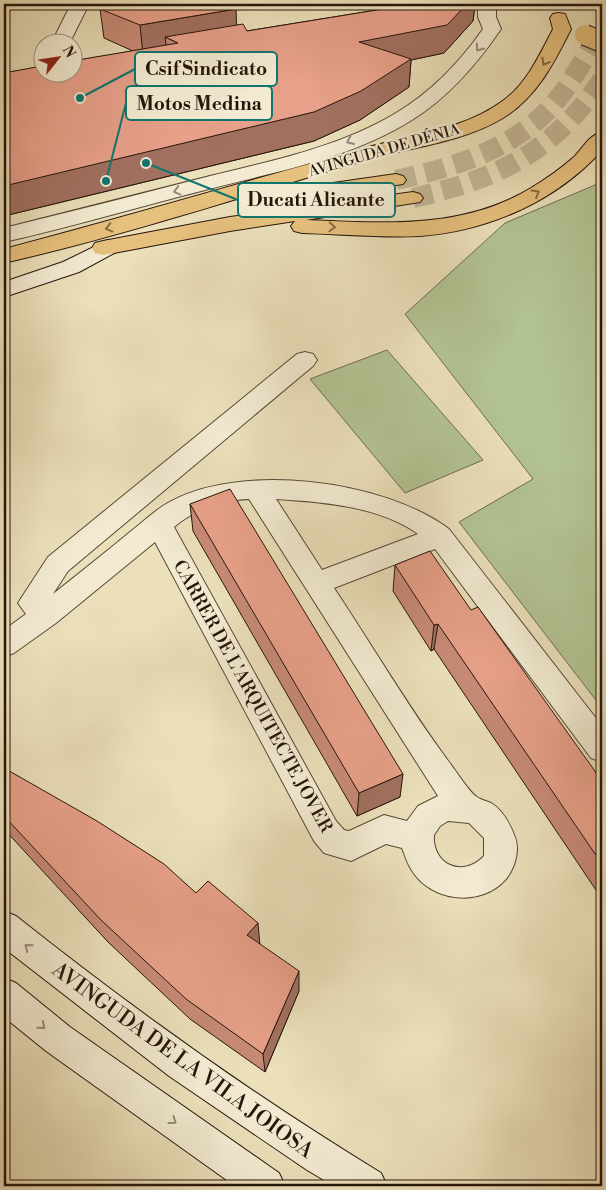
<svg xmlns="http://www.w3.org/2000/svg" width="606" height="1190" font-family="'Libre Bodoni',serif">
	<rect width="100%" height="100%" fill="#ebe0ba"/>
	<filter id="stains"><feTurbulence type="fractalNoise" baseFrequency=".004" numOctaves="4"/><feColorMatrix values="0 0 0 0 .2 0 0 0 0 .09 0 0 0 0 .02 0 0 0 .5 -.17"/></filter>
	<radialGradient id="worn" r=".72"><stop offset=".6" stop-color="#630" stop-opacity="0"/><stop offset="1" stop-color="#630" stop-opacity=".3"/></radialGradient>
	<g fill="#b3c393" stroke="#6c6c4f">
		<polygon points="602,182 602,708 459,522 533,479 405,314 505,223"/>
		<polygon points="387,350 483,460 405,493 310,379"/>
	</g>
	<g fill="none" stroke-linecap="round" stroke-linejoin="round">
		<g stroke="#c4b797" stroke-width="20" stroke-dasharray="20 10" stroke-linecap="butt">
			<path d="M396 180C452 168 512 150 552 106 572 83 586 55 602 29"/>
			<path d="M413 198C499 178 551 154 602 80"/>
		</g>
		<g stroke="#574837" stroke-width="2">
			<g id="street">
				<polygon points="71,4 89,4 70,42 52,42"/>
				<path d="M478 4H496V17L501 29C477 64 449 97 412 120 350 159 274 172 205 190 138 207 71 227 4 242V228C74 211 144 193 214 175 276 160 341 146 396 113 431 92 460 62 483 29L478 17Z"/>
				<path d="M305 352 313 354 317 360 313 366 68 571 53 594C79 573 105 553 130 532 142 523 154 511 166 504 238 461 384 480 449 529L602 726V762L591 758 435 549 334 588C372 645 408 707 449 762 456 771 469 792 477 797 481 800 487 801 491 803 503 810 510 824 515 837 520 850 515 868 506 879 481 908 430 902 411 869 407 863 405 855 402 848L386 844 351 861 324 853 314 841 155 542 56 623 14 653 4 657V630L26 614 18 603 48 557 297 354ZM249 499 438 796 418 806 407 821 384 815 349 831 344 830 336 821 174 527C195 509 222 500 249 499ZM276 499C322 502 379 506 418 534L322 570ZM448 821 469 823 484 838V856C462 879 432 864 434 835L440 826Z"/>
			</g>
		</g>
		<g stroke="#26150b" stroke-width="2">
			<g id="secondary">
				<polygon points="108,240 116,242 119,247 116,252 79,272 4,297 4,282 63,262"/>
				<path d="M4 911 16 916C133 1009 253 1095 381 1173L387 1186H334L307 1170 169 1076 4 948Z"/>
				<polygon points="4,978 16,983 70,1027 279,1173 285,1186 235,1186 46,1051 4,1017"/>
			</g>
		</g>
		<g stroke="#26150b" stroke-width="2">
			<g id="primary">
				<path d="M559 13 565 14 571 29C554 63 537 97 503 118 462 143 409 147 363 161 244 196 125 235 4 263V249C125 217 245 182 365 148 411 135 464 130 504 100 527 83 540 54 553 29L550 18 553 14Z"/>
				<path d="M602 132V150C557 201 488 231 420 236 381 238 341 234 302 233L294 231 291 226 295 221 230 231 103 255 95 253 92 248 95 243 103 241 230 217 413 192 420 194 423 198 420 202 306 220C383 223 462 230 531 188 546 179 560 169 574 157 583 148 589 135 602 132Z"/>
				<polygon points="396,174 403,176 406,180 403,184 263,205 256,203 253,199 256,195 263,193"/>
			</g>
		</g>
		<use href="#street" fill="#f2ebd2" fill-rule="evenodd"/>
		<use href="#secondary" fill="#f2ebd2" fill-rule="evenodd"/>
		<use href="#primary" fill="#e6c07d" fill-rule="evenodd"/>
		<polyline stroke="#26150b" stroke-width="1" points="4,1183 7,1186"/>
		<g stroke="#26150b" stroke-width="22" stroke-linecap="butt">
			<polyline id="primary-bridge" points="585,35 602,42"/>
		</g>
		<use href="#primary-bridge" stroke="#e6c07d" stroke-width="20"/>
	</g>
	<g fill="#c78a76" stroke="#26150b">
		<polygon points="414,4 475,4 473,21 444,53 411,60 409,87 360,120 314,141 4,216 4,73 133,51 104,38 100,9 237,25 247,31"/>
		<polygon points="190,504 400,797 357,816 193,531"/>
		<polygon points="395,565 471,610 602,781 602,899 434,649 431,651 393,591"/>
		<polygon points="4,768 196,893 260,944 299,991 265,1072 190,1019 108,942 4,829"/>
	</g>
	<g fill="#a27060" stroke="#26150b">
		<polygon points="467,4 475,4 473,21 444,53 411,60 409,87 360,120 314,141 4,216 4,186 359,42"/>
		<polygon points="236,9 237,38 178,43 165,37 167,51 143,55 140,25"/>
		<polygon points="438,624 434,649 431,651 434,625"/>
		<polygon points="403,774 400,797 357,816 359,793"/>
		<polygon points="258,923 260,945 247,935"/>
		<polygon points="299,971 299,991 265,1072 263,1054"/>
	</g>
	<g fill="#e7a089" stroke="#26150b">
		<polygon points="103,4 233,4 236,9 140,25 100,9"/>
		<polygon points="414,4 467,4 447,25 359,42 411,59 361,91 314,112 4,186 4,73 42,66 42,72 72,72 72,61 178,43 165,37 243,24 247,31"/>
		<polygon points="230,489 403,774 359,793 190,504"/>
		<polygon points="430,551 471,610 478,607 602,781 602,864 438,624 434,625 395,565"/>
		<polygon points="4,768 97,821 164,864 196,893 208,881 258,923 247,935 299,971 263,1054 186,999 101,920 4,816"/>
	</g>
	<defs><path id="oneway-chevron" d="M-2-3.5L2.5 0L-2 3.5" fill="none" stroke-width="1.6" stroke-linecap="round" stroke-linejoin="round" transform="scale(1.25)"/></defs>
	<g stroke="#968b78">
		<use href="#oneway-chevron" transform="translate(479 48) rotate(125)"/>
		<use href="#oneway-chevron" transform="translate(350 141) rotate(156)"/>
		<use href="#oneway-chevron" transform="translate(177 191) rotate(165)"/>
		<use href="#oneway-chevron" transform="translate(28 947) rotate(-141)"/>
		<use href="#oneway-chevron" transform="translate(42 1026) rotate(39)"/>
		<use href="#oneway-chevron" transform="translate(173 1121) rotate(36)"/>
	</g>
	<g stroke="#866a44">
		<use href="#oneway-chevron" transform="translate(545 62) rotate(119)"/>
		<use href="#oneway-chevron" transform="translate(536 193) rotate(-31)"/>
		<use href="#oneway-chevron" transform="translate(332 227) rotate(3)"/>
		<use href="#oneway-chevron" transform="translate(109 228) rotate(165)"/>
	</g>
	<g text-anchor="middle" stroke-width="4.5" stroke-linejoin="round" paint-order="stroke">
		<g font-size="15" fill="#26150b" stroke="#f2ebd2">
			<text transform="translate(384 150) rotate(-16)" y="5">AVINGUDA DE DÉNIA</text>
		</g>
		<g font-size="18" fill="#26150b" stroke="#f2ebd2">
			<text transform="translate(253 696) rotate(61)" y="6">CARRER DE L'ARQUITECTE JOVER</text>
		</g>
		<g font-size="21" fill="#26150b" stroke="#f2ebd2">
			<text transform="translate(183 1060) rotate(36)" y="7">AVINGUDA DE LA VILA JOIOSA</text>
		</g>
	</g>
	<path fill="none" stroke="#0f766e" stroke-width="2" d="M80 98L135 69M106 181L126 103M146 163L238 200"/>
	<g fill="#0f766e" stroke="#f2ebd2" stroke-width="2">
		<circle cx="80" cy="98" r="5"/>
		<circle cx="106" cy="181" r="5"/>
		<circle cx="146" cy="163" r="5"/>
	</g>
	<g fill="#f2ebd2" stroke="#0f766e" stroke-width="2">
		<rect x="135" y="52" width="142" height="34" rx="5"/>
		<rect x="126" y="86" width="146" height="34" rx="5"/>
		<rect x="238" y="183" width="157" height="34" rx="5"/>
	</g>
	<g font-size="19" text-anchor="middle" font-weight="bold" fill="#26150b">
		<text x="206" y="75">Csif Sindicato</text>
		<text x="199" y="110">Motos Medina</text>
		<text x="316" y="206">Ducati Alicante</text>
	</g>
	<rect width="606" height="1190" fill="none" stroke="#ebe0ba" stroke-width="20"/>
	<rect x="5" y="5" width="596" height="1180" fill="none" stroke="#26150b" stroke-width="2.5"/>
	<rect x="10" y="10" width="586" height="1170" fill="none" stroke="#26150b"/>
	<g transform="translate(58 58) rotate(60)"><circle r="24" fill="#f2ebd2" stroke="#a09582"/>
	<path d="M0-4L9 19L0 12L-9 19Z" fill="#8f2418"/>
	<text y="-8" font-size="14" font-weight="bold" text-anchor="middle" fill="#26150b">N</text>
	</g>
	<rect width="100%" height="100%" filter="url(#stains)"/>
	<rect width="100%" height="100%" fill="url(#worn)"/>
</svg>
